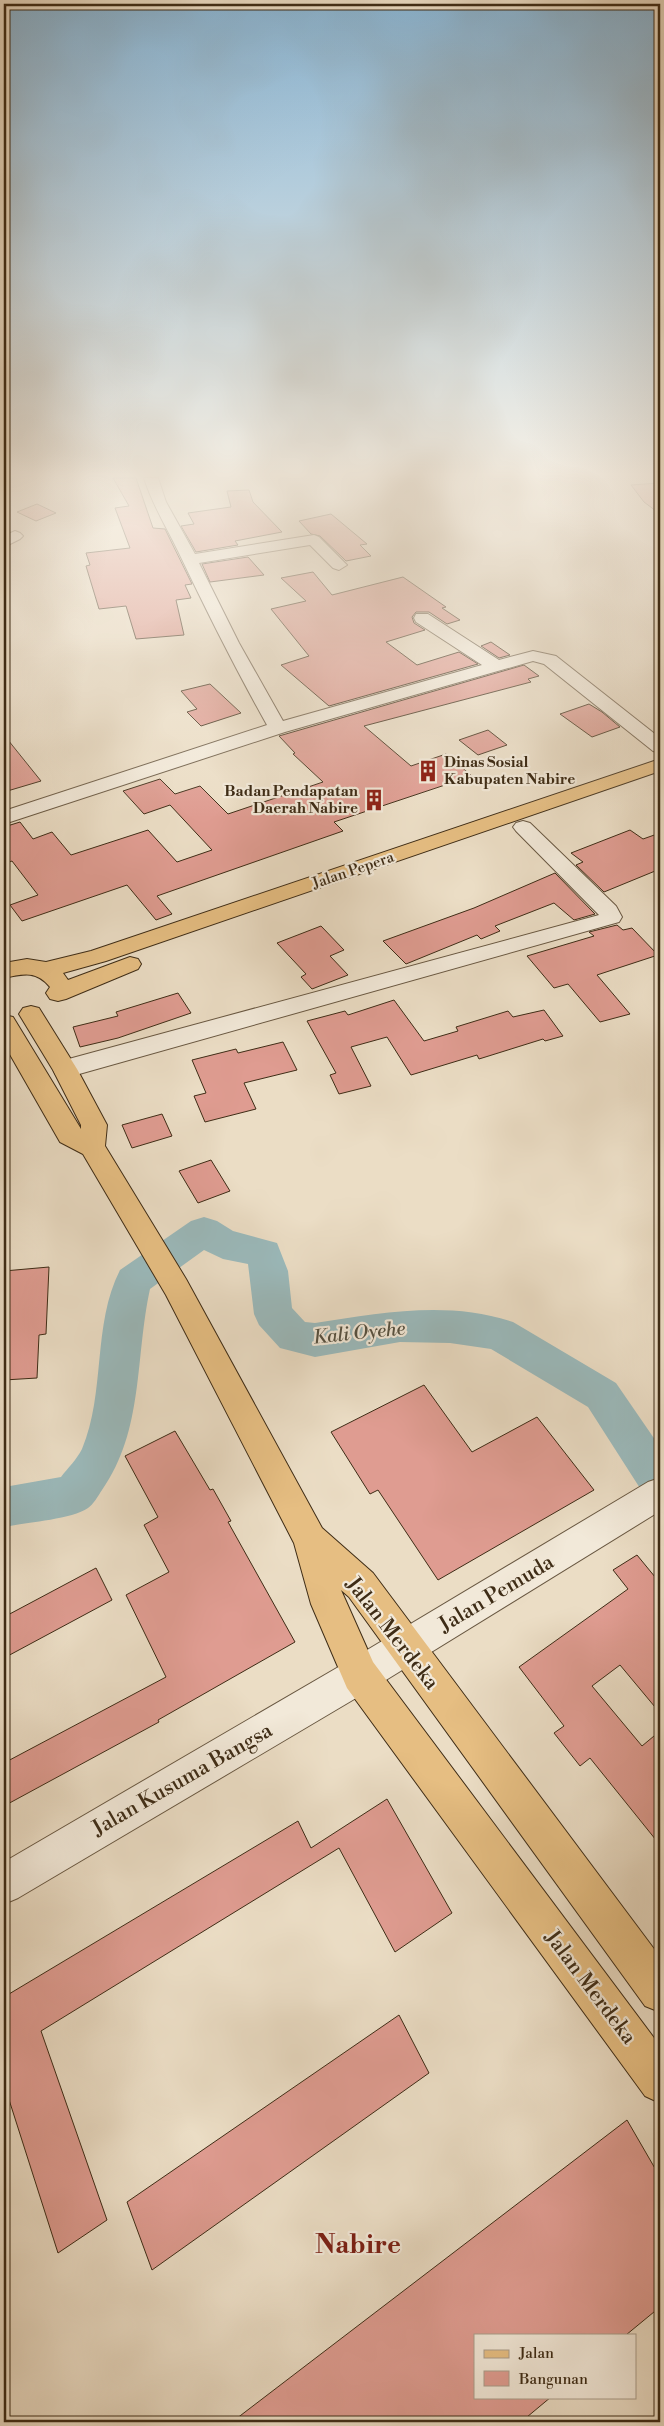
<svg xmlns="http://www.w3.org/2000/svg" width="664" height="2426" font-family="'Libre Bodoni',serif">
	<rect width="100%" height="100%" fill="#ebddc5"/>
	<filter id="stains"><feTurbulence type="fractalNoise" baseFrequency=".004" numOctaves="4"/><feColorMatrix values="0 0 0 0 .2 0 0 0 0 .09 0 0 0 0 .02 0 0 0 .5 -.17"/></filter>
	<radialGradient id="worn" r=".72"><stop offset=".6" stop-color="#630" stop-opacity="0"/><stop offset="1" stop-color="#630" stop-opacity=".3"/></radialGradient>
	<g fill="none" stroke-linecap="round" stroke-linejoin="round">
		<path fill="#9bbabc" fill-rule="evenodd" d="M204 1217 217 1221 233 1231 277 1243 288 1271 292 1308 305 1322 315 1323C380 1313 448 1300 513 1322L616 1383 660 1447V1501L645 1496 588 1407 491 1349 450 1343 400 1342 315 1357 280 1348 259 1325 254 1314 248 1264 223 1259 204 1250 150 1289C135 1357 144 1431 102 1490 98 1496 93 1505 88 1508 72 1519 30 1522 10 1526L4 1525V1485L10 1486 61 1477C68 1468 77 1459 82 1449 106 1392 92 1325 120 1270L191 1221Z"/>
	</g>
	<g fill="#df9c91" stroke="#3e2c16">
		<polygon points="113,478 136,478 153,528 165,529 192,584 185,585 191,598 176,600 184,635 136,639 126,606 99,609 86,566 90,565 86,553 130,548 115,508 129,506"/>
		<polygon points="660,483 660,514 644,502 631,485"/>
		<polygon points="249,490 253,502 282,532 235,541 238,545 196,552 181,526 194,524 188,513 231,507 227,491"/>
		<polygon points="37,504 56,513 36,521 17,512"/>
		<polygon points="331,514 367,544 360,545 371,556 346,561 320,536 311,534 299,521"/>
		<polygon points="248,557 264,575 210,582 202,564"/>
		<polygon points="313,572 332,595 403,577 446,607 442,608 460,620 447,624 429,612 416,612 412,617 414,623 425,630 386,642 417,665 459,652 478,664 329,706 281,665 309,656 271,609 306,601 281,578"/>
		<polygon points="491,642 510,655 499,658 481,646"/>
		<polygon points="524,665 539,676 528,679 531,682 364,726 411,766 446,754 472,776 334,822 343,831 157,896 172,914 156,920 127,885 22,921 10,905 38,895 12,861 4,864 4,827 20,822 33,839 52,832 71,855 148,830 177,862 212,850 170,805 144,814 123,791 160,779 175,794 200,786 228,814 323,782 293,754 295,753 279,736"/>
		<polygon points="210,684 241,713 201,726 187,712 197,709 181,691"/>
		<polygon points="589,704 602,712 620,727 592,737 560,714"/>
		<polygon points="488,730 507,745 478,755 459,740"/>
		<polygon points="4,735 41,781 4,792"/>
		<polygon points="630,830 643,839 660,833 660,869 604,892 576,865 583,862 571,853"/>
		<polygon points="555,873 595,914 574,920 554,903 495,926 500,931 481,939 477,935 406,964 383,941 474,908"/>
		<polygon points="617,925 623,930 632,928 658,955 597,975 630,1014 600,1022 568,984 554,988 527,956 594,936 589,932"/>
		<polygon points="321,926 344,950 330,956 348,975 312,989 301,977 306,974 277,943"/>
		<polygon points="178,993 191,1013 118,1038 80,1047 73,1027 118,1016 116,1012"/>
		<polygon points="394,1000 424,1041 458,1031 456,1027 508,1011 513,1017 544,1010 563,1036 545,1041 543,1039 479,1059 477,1055 411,1075 387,1037 351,1047 371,1086 339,1094 330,1075 336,1073 307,1021 345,1011 348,1015"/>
		<polygon points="283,1042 297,1070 244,1083 256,1109 205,1122 194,1096 206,1093 192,1060 236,1049 238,1053"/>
		<polygon points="162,1114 172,1136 132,1148 122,1125"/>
		<polygon points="211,1160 230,1191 198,1203 179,1171"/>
		<polygon points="49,1267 46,1334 39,1335 37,1378 4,1380 4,1271"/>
		<polygon points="424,1385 472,1452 537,1417 594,1490 438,1580 378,1490 370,1494 331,1432"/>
		<polygon points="175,1431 210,1490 213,1489 231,1521 228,1522 295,1642 158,1720 159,1722 4,1806 4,1763 166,1677 126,1595 169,1572 144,1525 158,1517 125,1456"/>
		<polygon points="637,1555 660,1583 660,1713 620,1665 592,1686 642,1746 660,1731 660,1845 590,1758 580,1766 554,1733 564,1726 519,1667 628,1589 613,1570"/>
		<polygon points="96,1568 112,1600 4,1658 4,1617"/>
		<polygon points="387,1799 452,1913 395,1952 339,1848 41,2031 107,2220 58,2253 4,2084 4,1997 298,1821 311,1848"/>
		<polygon points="399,2015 429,2073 152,2270 127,2202"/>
		<polygon points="627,2120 660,2177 660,2307 626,2335 475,2335 475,2397 551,2397 521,2422 232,2422"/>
	</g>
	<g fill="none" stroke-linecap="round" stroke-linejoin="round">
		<g stroke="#695842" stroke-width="2">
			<g id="minor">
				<path d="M144 478H158L166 502 195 554 314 535 319 537 347 565 339 570 333 568 310 545 199 563 239 643 283 721 482 665 416 622 414 618 416 614H428L499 660 533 651 556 656 660 738V753L653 751 544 664 533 661 285 732 4 824V811L267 725C235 668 206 610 178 551 166 526 152 504 144 478Z"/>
				<polygon points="15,531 20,533 23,536 20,539 4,547 4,536"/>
				<polygon points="523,821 530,823 616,906 622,917 619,922 65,1078 56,1075 53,1069 56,1063 65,1060 599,915 516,831 513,827 516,823"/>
				<polygon points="660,1478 660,1511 373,1688 18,1898 4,1904 4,1862 347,1662 648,1482"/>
			</g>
		</g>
		<g stroke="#3e2c16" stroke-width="2">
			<g id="major">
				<path d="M660 759V771L106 961 63 973 68 980 130 957 138 959 141 964 138 969 66 999 58 1001 50 999 46 993 50 987C36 970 23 974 4 978V963L27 959 46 962 91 951Z"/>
				<polygon points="31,1006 39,1008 77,1069 107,1125 105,1146 186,1279 322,1528 373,1573 660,1957 660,2012 645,2006 349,1597 341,1590 373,1662 660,2046 660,2103 645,2096 347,1688 311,1604 294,1543 166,1295 83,1154 60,1142 4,1044 4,1015 13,1017 81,1129 81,1125 53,1070 19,1014 23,1008"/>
			</g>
		</g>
		<use href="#minor" fill="#f2e9d9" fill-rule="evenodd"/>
		<use href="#major" fill="#e6be82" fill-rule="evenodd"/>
	</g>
	<linearGradient id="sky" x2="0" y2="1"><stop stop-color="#89b6d6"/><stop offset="0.58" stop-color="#f6f0e5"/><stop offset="1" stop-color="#f6f0e5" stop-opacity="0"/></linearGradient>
	<rect width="664" height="818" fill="url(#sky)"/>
	<defs>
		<g id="building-bare" transform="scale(1.725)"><path d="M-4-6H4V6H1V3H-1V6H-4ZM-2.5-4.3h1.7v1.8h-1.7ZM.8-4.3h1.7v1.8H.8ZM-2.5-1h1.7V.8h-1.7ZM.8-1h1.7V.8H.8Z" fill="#8f2418" stroke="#f2e9d9" stroke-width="2.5" paint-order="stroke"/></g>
	</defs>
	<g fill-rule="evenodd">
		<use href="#building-bare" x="428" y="771"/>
		<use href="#building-bare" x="374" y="800"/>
	</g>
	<g text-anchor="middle" stroke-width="4.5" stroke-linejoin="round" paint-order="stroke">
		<g font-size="15" font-weight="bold" fill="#3e2c16" stroke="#f2e9d9" text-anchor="start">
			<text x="444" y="767">Dinas Sosial<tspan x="444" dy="17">Kabupaten Nabire</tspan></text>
			<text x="358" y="796" text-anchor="end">Badan Pendapatan<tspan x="358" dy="17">Daerah Nabire</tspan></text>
		</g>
		<g font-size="15" fill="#3e2c16" stroke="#f2e9d9">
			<text transform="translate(353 870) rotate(-19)" y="5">Jalan Pepera</text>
		</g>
		<g font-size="19" font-style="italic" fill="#555040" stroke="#f2e9d9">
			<text transform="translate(359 1332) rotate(-6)" y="7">Kali Oyehe</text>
		</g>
		<g font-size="21" fill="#3e2c16" stroke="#f2e9d9">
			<text transform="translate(496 1593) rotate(-31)" y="7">Jalan Pemuda</text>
			<text transform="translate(393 1633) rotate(52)" y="7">Jalan Merdeka</text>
			<text transform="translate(182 1779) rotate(-30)" y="7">Jalan Kusuma Bangsa</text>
			<text transform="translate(591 1987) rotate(53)" y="7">Jalan Merdeka</text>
		</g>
		<g font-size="26" font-weight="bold" fill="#7a1f14" stroke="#f2e9d9">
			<text x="358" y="2253">Nabire</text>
		</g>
	</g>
	<rect width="664" height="2426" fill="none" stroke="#ebddc5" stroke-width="20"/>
	<rect x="5" y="5" width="654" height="2416" fill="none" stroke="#3e2c16" stroke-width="2.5"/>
	<rect x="10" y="10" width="644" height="2406" fill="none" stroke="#3e2c16"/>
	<rect x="474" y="2334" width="162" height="65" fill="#f2e9d9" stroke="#aa9d8b"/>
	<rect x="484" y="2350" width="25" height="8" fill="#e6be82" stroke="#aa9d8b"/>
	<text x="519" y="2358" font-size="15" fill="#3e2c16">Jalan</text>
	<rect x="484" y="2371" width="25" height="15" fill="#df9c91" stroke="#aa9d8b"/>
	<text x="519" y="2384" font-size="15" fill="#3e2c16">Bangunan</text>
	<rect width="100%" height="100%" filter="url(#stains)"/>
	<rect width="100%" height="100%" fill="url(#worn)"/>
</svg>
